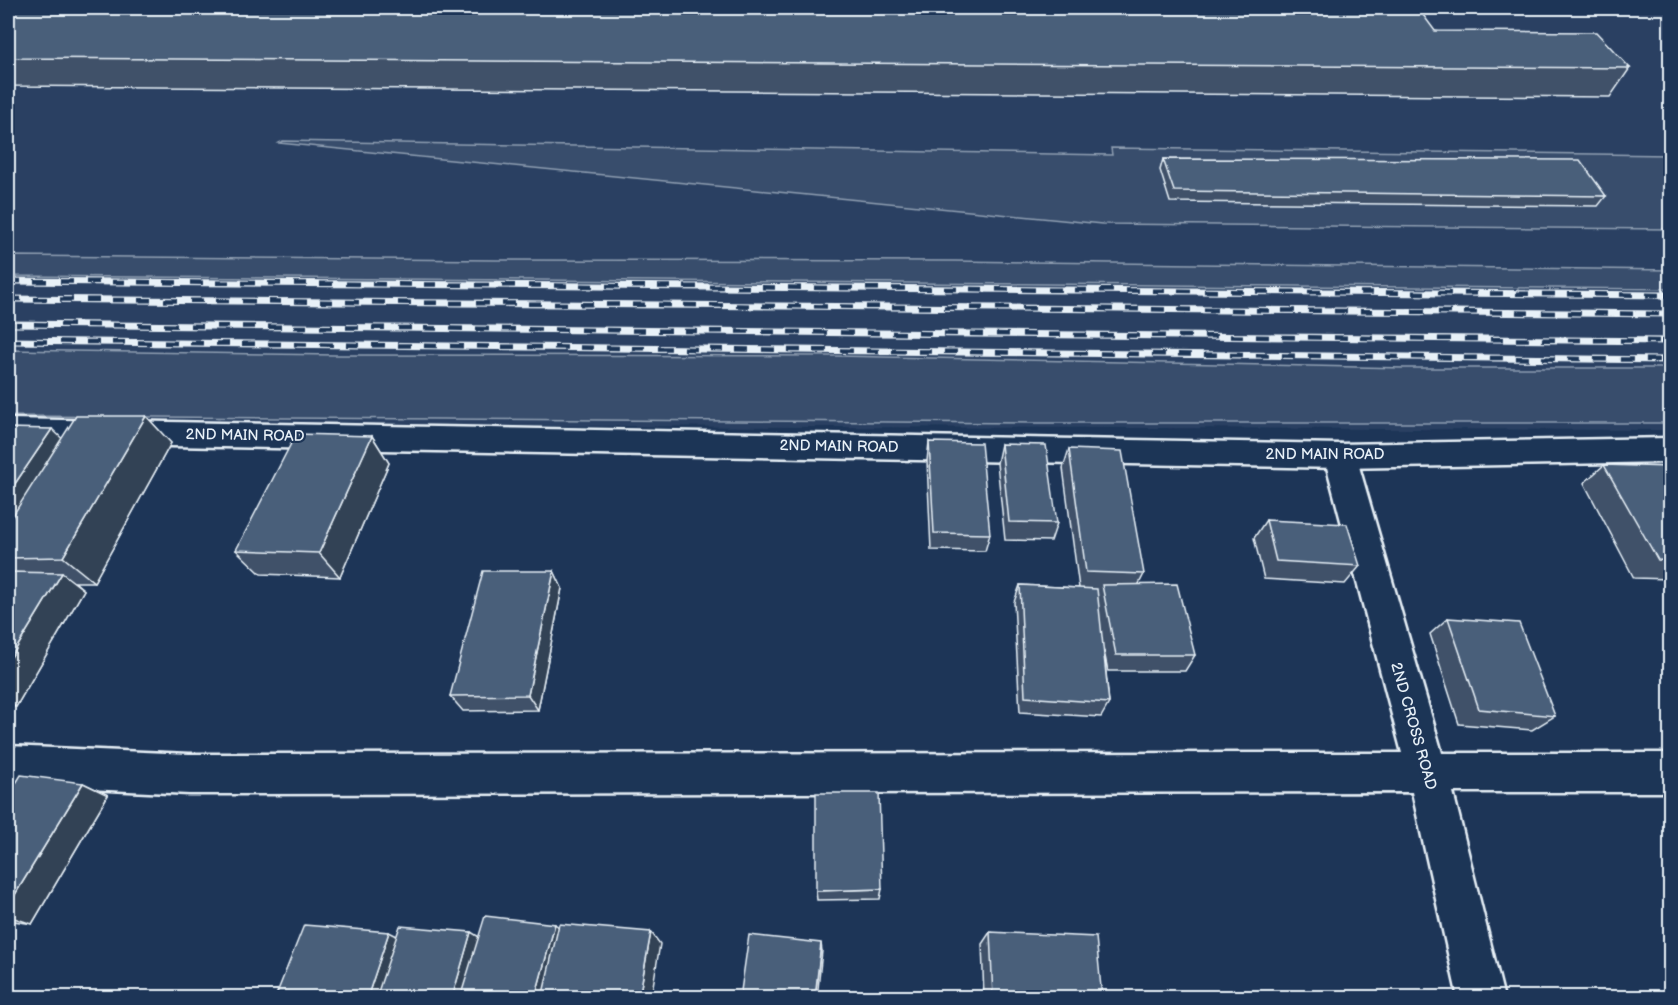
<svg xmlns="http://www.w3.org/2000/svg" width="1678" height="1005" font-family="'Balsamiq Sans',sans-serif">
	<rect width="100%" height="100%" fill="#1d3557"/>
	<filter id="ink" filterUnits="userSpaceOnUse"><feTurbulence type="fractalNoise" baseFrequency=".0167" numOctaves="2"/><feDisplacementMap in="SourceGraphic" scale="12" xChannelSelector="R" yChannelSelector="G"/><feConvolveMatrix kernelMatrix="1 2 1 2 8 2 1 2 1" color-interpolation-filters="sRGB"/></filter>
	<g filter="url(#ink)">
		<polygon fill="#2a4162" points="8,8 1670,8 1670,430 8,424"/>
		<g fill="#374d6c" stroke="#909fb2" stroke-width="1.5">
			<polygon points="283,141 1112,155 1111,148 1670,155 1670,229 1102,224 279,143"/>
			<polygon points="8,256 496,260 955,261 1670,270 1670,289 8,276"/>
			<polygon points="8,350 335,355 838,356 1404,368 1670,368 1670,423 1031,423 8,416"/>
		</g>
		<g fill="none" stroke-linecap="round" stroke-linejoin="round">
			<g stroke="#e8f1f8" stroke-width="5">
				<polygon id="street" points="1340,444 1351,447 1356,456 1442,753 1670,753 1670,792 1453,792 1504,998 1458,998 1412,792 189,794 8,785 8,746 189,754 1402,753 1324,456 1329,447"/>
			</g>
			<g stroke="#e8f1f8" stroke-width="5">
				<polygon id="secondary" points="8,419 1340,444 1670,438 1670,462 1340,468 8,443"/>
			</g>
			<use href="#street" fill="#1d3557" fill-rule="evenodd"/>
			<use href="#secondary" fill="#1d3557" fill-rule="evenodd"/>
			<g stroke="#e8f1f8" stroke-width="7">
				<g id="rail">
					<polyline points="8,281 1670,295"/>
					<polyline points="8,299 1670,314"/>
					<polyline points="8,324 1670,341"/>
					<polyline points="8,341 1670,360"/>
				</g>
			</g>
			<use href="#rail" stroke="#1d3557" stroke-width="4.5" stroke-dasharray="13" stroke-linecap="butt"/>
		</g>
		<g fill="#3f5169" stroke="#e8f1f8" stroke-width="1.5">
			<polygon points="8,8 1435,31 1630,68 1610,97 8,86"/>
			<polygon points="1163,159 1606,196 1598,206 1170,202 1160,170"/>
			<polygon points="146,416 171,443 94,582 75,582 84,590 16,707 8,707 8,428 62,439"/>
			<polygon points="372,436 389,463 340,577 261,574 236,550"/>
			<polygon points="929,442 990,534 985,551 931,550 927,461"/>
			<polygon points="1001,444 1057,523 1051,541 1005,540 997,463"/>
			<polygon points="1069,449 1144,574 1139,584 1195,655 1185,671 1108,671 1104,651 1109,703 1101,717 1020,712 1014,602 1020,585 1079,588 1063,468"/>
			<polygon points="1604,465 1671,467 1671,579 1634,578 1584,483"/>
			<polygon points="1266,520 1360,566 1345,584 1264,579 1254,538"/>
			<polygon points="554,571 562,588 538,710 463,711 450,696"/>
			<polygon points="1448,618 1555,716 1532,730 1459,724 1430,634"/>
			<polygon points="83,783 108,795 32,924 8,920 8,796"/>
			<polygon points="882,889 880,899 817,900 816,891"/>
			<polygon points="990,932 1102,998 984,998 982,944"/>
		</g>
		<g fill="#334255" stroke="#e8f1f8" stroke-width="1.5">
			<polygon points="146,416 171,443 94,582 63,557"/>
			<polygon points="52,429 72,448 8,546 8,494"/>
			<polygon points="372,436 389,463 340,577 319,553"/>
			<polygon points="554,571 562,588 538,710 528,695"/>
			<polygon points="62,573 84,590 16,707 8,702 8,662"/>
			<polygon points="83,783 108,795 32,924 8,916 8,906"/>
			<polygon points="555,924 565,932 548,998 535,998"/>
			<polygon points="389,932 405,940 387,998 367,998"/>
			<polygon points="471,932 484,940 468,998 452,998"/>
			<polygon points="651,932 660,944 651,998 639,998"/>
			<polygon points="821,943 822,951 817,998 815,998"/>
		</g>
		<g fill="#495e7a" stroke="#e8f1f8" stroke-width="1.5">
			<polygon points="8,8 1418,8 1435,31 1596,32 1630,68 8,58"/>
			<polygon points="1163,159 1580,160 1606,196 1174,191"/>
			<polygon points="76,416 146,416 63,557 8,558 8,523"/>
			<polygon points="8,428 52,429 8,494"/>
			<polygon points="296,434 372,436 319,553 236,550"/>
			<polygon points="929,442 981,443 990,534 934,533"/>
			<polygon points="1001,444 1046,445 1057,523 1009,522"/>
			<polygon points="1069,449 1122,451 1144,574 1086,572"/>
			<polygon points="1604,465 1671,467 1671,561 1658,560"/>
			<polygon points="1266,520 1347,524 1360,566 1276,561"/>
			<polygon points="483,571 554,571 528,695 450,696"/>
			<polygon points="8,572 62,573 8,662"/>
			<polygon points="1177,584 1195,655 1116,655 1102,585"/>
			<polygon points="1020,585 1097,589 1109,703 1025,697"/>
			<polygon points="1448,618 1519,623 1555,716 1479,709"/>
			<polygon points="21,775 83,783 8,906 8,796"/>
			<polygon points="816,793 879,793 882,889 816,891"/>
			<polygon points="485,916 555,924 535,998 460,998"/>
			<polygon points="559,924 651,932 639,998 542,998"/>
			<polygon points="304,925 389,932 367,998 275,998"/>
			<polygon points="400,926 471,932 452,998 376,998"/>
			<polygon points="990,932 1096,937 1102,998 993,998"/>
			<polygon points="749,935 821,943 815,998 740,998"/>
		</g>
	</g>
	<g text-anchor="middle" stroke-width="4.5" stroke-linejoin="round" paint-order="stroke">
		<g font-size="15" fill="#e8f1f8" stroke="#1d3557">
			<text transform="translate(245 435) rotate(1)" y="5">2ND MAIN ROAD</text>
			<text transform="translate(839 446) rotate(1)" y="5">2ND MAIN ROAD</text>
			<text x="1325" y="459">2ND MAIN ROAD</text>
			<text transform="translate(1414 726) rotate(74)" y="5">2ND CROSS ROAD</text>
		</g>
	</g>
	<rect width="1678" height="1005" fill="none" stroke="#1d3557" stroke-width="30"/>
	<rect x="15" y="15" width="1648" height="975" fill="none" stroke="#e8f1f8" stroke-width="2" filter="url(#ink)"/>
</svg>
